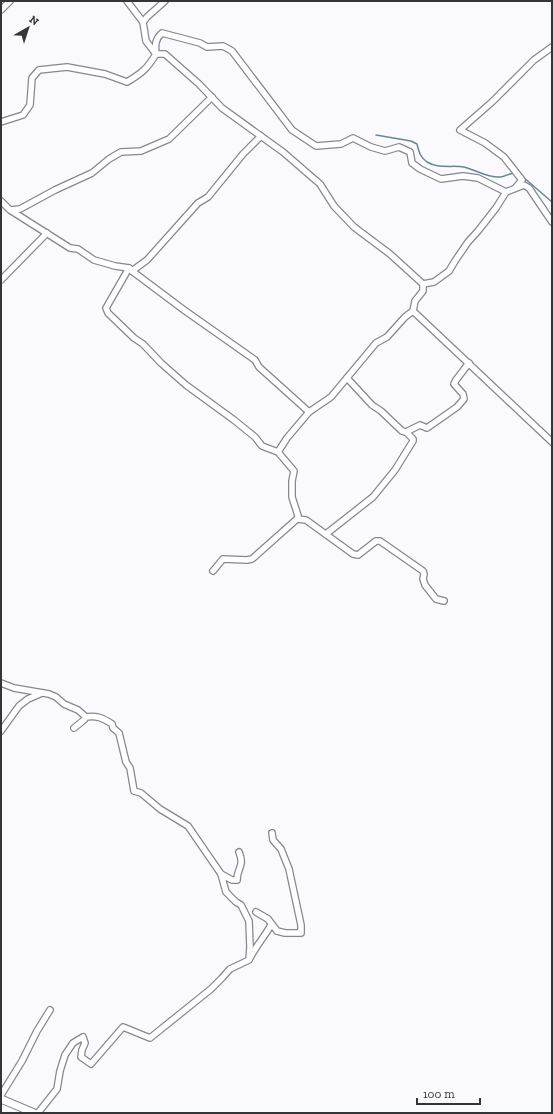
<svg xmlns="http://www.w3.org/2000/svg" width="553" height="1114" font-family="'Zilla Slab',serif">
	<rect width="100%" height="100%" fill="#f9f9fe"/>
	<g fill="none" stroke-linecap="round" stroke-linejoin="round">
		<g stroke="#698697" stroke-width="1.5">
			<path d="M376 135 411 141 417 144C419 152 420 157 427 162 438 169 453 165 464 167 476 170 488 178 500 177 505 177 509 173 515 173"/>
			<polyline points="522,176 552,202"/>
		</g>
		<g stroke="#868691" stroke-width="8">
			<g id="minor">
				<polyline points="1,10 10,1"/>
				<polyline points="143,22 147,17 165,1"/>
				<path d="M1 122 23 115 30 105 32 78 39 70 67 67 105 74 127 82C142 73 147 69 156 54L146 41 143 22 127 1"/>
				<polyline points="516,187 522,180 504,157 485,143 460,130 492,102 534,60 552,47"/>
				<polyline points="1,201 10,210 70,248 78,249 94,260 115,266 129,268 132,271 147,260 198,203 208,197 243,154 261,136"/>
				<polyline points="11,210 20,209 55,190 92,173 109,159 121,152 141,151 169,139 212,97"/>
				<path d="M552 222 529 188 524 185 506 192 478 178 463 176 441 179 420 169 412 163 410 152 399 147 385 151 371 147 353 138 341 144 316 146 292 130 232 51 223 46 207 47 200 43 162 33C155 39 155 45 156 54H165L199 84 222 108 283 152 320 184 334 206 354 227 390 254 423 284V291L415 301 413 311 552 442"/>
				<polyline points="129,268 106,308 108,313 134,338 143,344 161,363 186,385 234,420 255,437 262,446 278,452 294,471 292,481 292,497 299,519"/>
				<polyline points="132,271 184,310 255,360 259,367 309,412"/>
				<polyline points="1,280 47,233"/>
				<polyline points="423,284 434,282 449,271 455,261 468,242 478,231 496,208 506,192"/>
				<polyline points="347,378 372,405 381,411 402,431 406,432 420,425 427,428 457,407 464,399 463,394 454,384 456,380 469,363"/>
				<polyline points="278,452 287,438 309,412 331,397 376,343 387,337 405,317 413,311"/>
				<polyline points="326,534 373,497 395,470 413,441 413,439 406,432"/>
				<polyline points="213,571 223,559 247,560 252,559 297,519 306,520 353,554 358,555 376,541 380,541 423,571 424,574 423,579 425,585 436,599 444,601"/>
				<polyline points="1,683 14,688 49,694 56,697 64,704 78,710 86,717"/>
				<path d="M74 728 84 720 86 717C96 715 103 718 112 724L113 728 119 733 126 762 130 768 134 791 141 793 160 809 188 826 221 874"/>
				<polyline points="1,731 19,706 28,699 42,693"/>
				<polyline points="256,912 268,919 277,931 285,933 301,933 301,925 289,869 281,849 273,840 272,833"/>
				<path d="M250 958C256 946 265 936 271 925"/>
				<polyline points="1,1095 22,1061 37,1031 50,1010"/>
				<path d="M38 1113 57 1089 60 1071 65 1055 73 1043 83 1037 85 1043 82 1050 81 1057 91 1064 123 1027 150 1038 211 989 222 978 230 969 249 960 250 947 249 921 241 905 236 902 226 892 221 874 232 880H237C237 867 245 867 239 852"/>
			</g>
		</g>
		<g stroke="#868691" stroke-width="9">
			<polyline id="major" points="1,1099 34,1113"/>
		</g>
		<use href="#minor" stroke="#fff" stroke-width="5.5"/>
		<use href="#major" stroke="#fff" stroke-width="7"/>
	</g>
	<rect width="553" height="1114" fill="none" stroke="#343539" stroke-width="4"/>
	<g transform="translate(28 28) rotate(39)" stroke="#f9f9fe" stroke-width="3" paint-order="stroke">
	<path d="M0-3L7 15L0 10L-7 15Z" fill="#343539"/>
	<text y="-6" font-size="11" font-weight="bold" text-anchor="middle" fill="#343539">N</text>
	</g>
	<path d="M417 1098v6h63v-6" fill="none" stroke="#343539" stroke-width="2"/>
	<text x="423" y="1098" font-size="12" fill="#343539" stroke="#f9f9fe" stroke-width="3" paint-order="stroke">100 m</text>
</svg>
